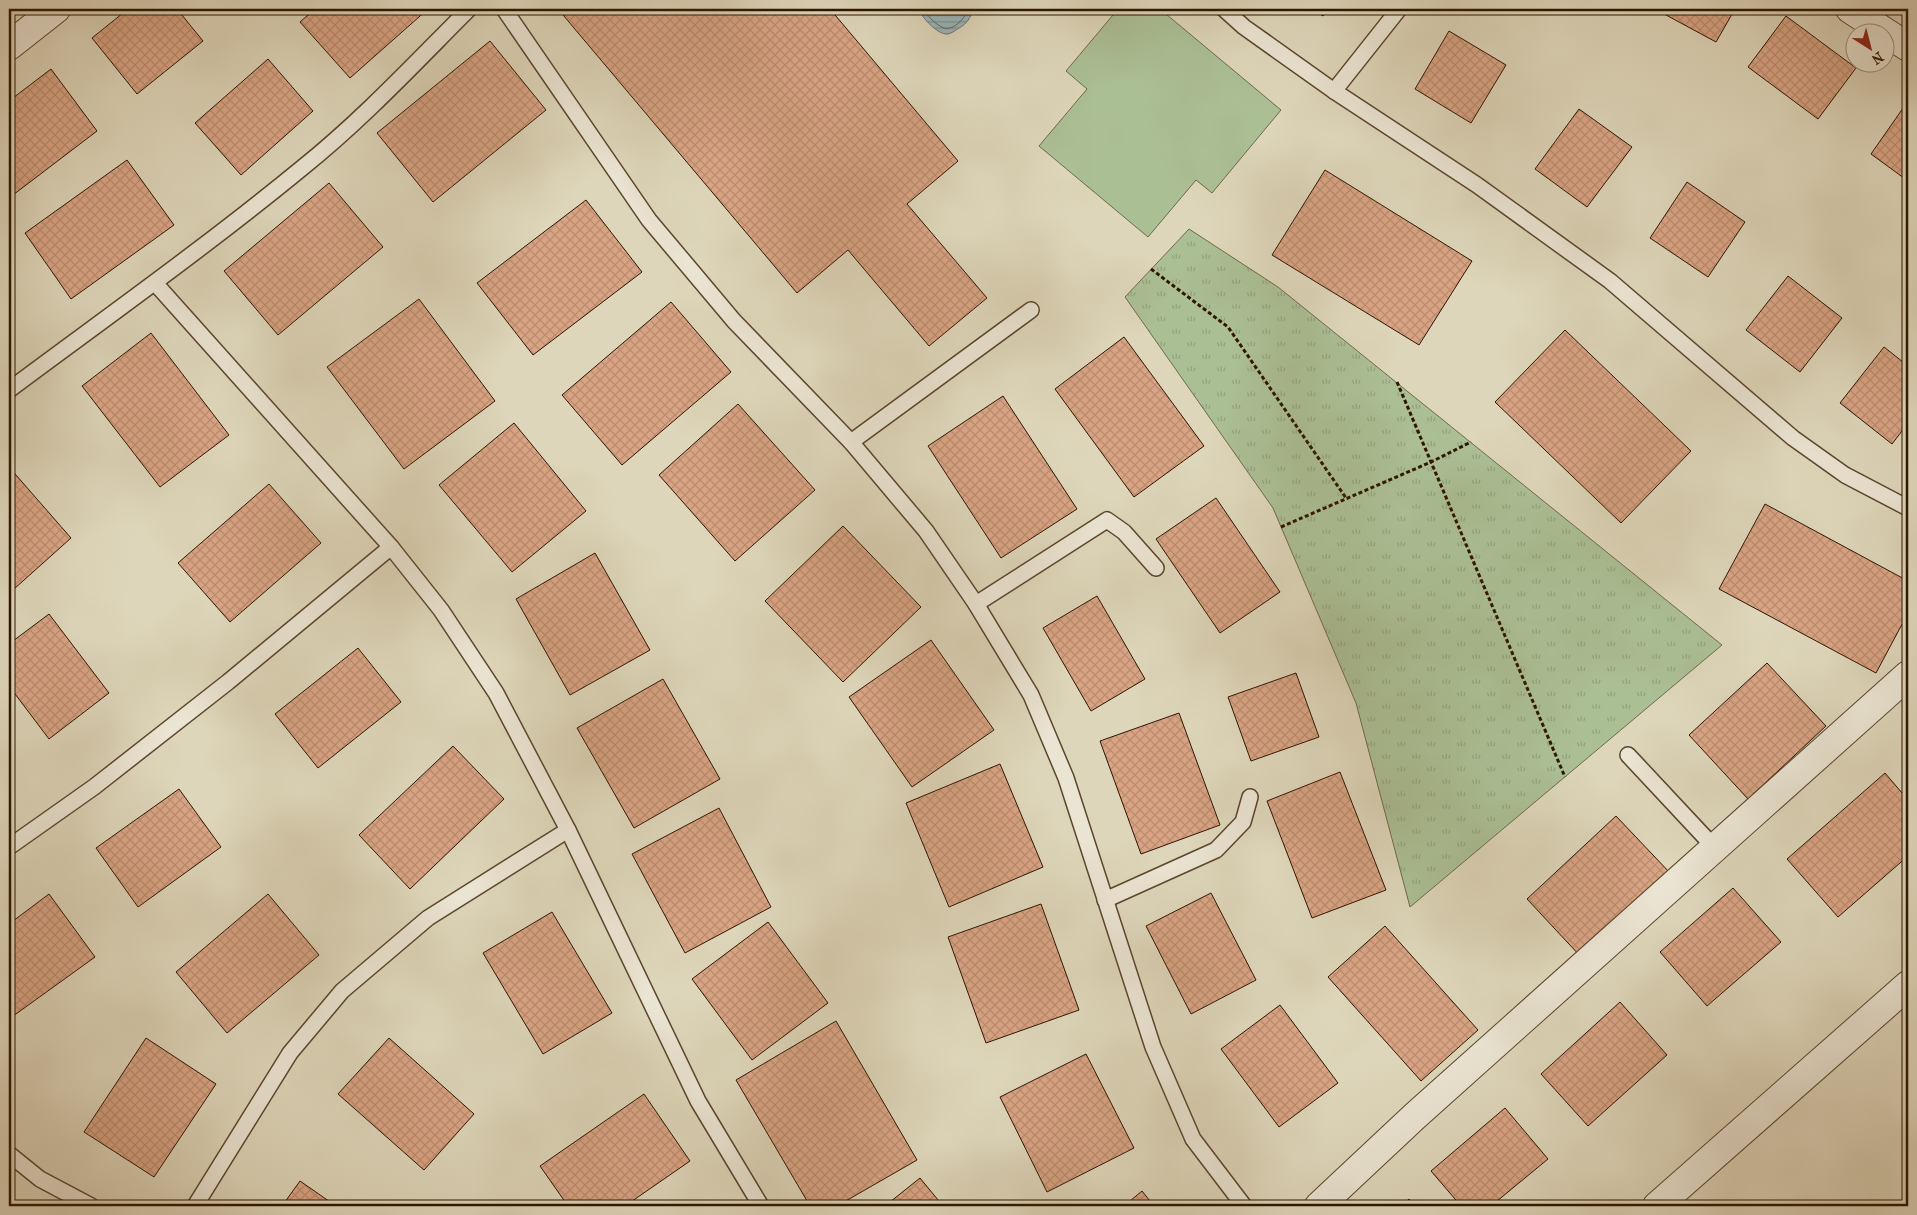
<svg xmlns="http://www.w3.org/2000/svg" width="1917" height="1215" font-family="'IM FELL French Canon',serif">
	<defs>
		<pattern id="park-tufts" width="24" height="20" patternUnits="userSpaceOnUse" patternTransform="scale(1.25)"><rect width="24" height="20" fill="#abbf95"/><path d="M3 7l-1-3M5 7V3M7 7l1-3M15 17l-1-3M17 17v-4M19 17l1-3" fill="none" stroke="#93a37f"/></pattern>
		<pattern id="water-rules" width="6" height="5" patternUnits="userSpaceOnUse" patternTransform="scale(1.25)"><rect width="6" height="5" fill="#9ab6bc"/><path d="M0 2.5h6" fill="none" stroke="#7e9396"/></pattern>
		<pattern id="building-cross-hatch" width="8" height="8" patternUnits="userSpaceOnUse" patternTransform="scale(1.25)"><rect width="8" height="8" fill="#d9a484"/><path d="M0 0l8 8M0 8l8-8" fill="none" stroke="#bb8c70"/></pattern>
	</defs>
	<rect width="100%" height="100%" fill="#ded6ba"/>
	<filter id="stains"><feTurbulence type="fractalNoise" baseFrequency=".004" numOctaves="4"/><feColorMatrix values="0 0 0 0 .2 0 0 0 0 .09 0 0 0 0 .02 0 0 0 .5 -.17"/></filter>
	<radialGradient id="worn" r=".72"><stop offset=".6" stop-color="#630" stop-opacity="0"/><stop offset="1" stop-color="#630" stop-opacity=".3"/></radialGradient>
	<polygon fill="#abbf95" stroke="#6d6a4a" points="1118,9 1160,9 1281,110 1212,193 1196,180 1148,237 1039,146 1087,89 1066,71"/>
	<polygon fill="url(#park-tufts)" stroke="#6d6a4a" points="1189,229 1278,287 1722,645 1410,907 1356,703 1273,508 1125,297"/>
	<path fill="url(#water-rules)" stroke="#6f7671" d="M918 9H973C971 17 967 24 959 28 956 30 952 33 948 34 937 35 922 17 918 9Z"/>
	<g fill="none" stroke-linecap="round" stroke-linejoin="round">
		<path stroke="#64665e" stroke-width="1" d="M924 9C927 16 936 25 944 28 954 31 966 17 968 9"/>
	</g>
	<g fill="url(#building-cross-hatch)" stroke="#2f1500">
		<polygon points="128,9 177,9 203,41 137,94 92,38"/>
		<polygon points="315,9 428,9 350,78 300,22"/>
		<polygon points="558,9 830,9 958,161 907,204 987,298 929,346 848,250 797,293"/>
		<polygon points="1312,9 1328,9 1323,16"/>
		<polygon points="1655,9 1735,9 1716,42"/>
		<polygon points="1786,16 1856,68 1818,119 1748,67"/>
		<polygon points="1449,31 1506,65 1471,123 1415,89"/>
		<polygon points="490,41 546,110 433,202 377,133"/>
		<polygon points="268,59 313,111 241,175 195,123"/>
		<polygon points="51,69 97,131 9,198 9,101"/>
		<polygon points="1908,101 1908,181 1871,154"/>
		<polygon points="1579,109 1632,147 1587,207 1535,169"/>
		<polygon points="127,160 174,225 71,299 25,233"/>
		<polygon points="1325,170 1472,261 1419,345 1272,255"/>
		<polygon points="1687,182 1745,222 1708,277 1650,238"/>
		<polygon points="329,183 383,247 278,335 224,271"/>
		<polygon points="586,200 642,272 533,355 477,283"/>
		<polygon points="1788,276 1842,318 1800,372 1746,330"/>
		<polygon points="419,299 495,401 404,469 327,367"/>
		<polygon points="671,302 731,372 622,465 562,395"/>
		<polygon points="1565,330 1691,451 1621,523 1495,402"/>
		<polygon points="151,333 229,435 160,487 82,386"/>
		<polygon points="1124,337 1204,446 1134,497 1055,389"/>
		<polygon points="1884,347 1908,366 1908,423 1892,444 1840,403"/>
		<polygon points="1003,396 1077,509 1001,558 928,446"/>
		<polygon points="738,404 815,490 735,561 659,475"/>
		<polygon points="514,423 586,511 512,572 439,485"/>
		<polygon points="9,467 71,538 14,589 9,583"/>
		<polygon points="269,484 321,543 230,622 178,563"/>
		<polygon points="1216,498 1280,592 1220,633 1156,539"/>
		<polygon points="1765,504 1908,581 1908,613 1876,673 1719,589"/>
		<polygon points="843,526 921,607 843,682 765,601"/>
		<polygon points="595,553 650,650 570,695 516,599"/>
		<polygon points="1097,596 1145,679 1091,711 1043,628"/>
		<polygon points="49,614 109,693 49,739 9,686 9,644"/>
		<polygon points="931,640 994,730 912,787 849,697"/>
		<polygon points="358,648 401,702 318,768 275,714"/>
		<polygon points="1767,663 1826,726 1748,799 1689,735"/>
		<polygon points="1296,673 1319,737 1251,761 1228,697"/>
		<polygon points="663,679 720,779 634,828 577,728"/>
		<polygon points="1179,713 1220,825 1141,854 1100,741"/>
		<polygon points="453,746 504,799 410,889 359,835"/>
		<polygon points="1000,764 1043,867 949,907 906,803"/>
		<polygon points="1340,772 1386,890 1312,918 1267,801"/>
		<polygon points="1885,773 1908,800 1908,856 1838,917 1787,859"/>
		<polygon points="179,789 221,847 138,907 96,848"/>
		<polygon points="719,808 771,907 685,953 632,854"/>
		<polygon points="1616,816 1671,874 1582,958 1527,899"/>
		<polygon points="1733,888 1781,942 1707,1006 1660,952"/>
		<polygon points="1211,893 1256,980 1191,1014 1146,926"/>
		<polygon points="49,894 95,957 9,1019 9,924"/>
		<polygon points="268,894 319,955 227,1033 176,972"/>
		<polygon points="1041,904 1079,1010 986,1043 948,937"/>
		<polygon points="552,912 612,1013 543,1054 483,953"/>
		<polygon points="768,922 828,1003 752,1060 692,979"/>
		<polygon points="1385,926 1478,1030 1421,1081 1328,977"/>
		<polygon points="1620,1002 1667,1055 1588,1126 1541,1074"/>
		<polygon points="1280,1005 1338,1083 1279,1127 1221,1049"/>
		<polygon points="836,1021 917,1160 837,1206 810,1206 736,1080"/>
		<polygon points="146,1038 216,1084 154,1177 84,1132"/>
		<polygon points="389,1038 474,1114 424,1170 338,1094"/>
		<polygon points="1086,1054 1134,1148 1047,1192 1000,1097"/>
		<polygon points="644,1094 690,1161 625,1206 568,1206 540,1166"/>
		<polygon points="1505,1108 1548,1159 1491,1206 1461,1206 1431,1171"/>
		<polygon points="920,1178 943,1206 885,1206"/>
		<polygon points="300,1181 336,1206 282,1206"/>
		<polygon points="1142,1191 1154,1206 1124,1206"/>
		<polygon points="1409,1199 1415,1206 1401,1206"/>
	</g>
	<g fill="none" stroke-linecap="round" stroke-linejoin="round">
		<g stroke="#5b452e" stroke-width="18">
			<g id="service">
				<polyline points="504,9 649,220 734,321 851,442 926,531 976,604 1031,695 1066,778 1153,1047 1193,1139 1244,1206"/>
				<polyline points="1224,9 1244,27 1334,91 1477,185 1610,281 1793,438 1845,475 1908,508"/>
				<polyline points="1334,91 1399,9"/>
				<polyline points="155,283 391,547 441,610 496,693 568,830 698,1101 761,1206"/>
				<path d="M9 390C107 317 207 246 302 168 362 120 415 63 469 9"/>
				<polyline points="851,442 1031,310"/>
				<polyline points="976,604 1107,520 1124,532 1156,568"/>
				<polyline points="1628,755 1714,847"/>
				<polyline points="9,847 94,787 228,682 391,547"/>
				<polyline points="1105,900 1216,850 1243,822 1250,797"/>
				<polyline points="9,1154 40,1179 91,1206"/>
				<polyline points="195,1206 290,1053 342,991 428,918 568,830"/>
			</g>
		</g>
		<g stroke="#5b452e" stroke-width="30">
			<g id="minor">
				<polyline points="1850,9 1908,47"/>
				<polyline points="9,46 56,9"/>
				<polyline points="1319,1206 1415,1116 1908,675"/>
				<polyline points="1657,1206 1908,985"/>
			</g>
		</g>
		<g stroke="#2f1500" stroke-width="3" stroke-dasharray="4 2.5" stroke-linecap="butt">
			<polyline points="1151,269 1228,327 1346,498"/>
			<polyline points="1397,382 1565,777"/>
			<polyline points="1281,527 1431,462 1471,442"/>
		</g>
		<use href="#service" stroke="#eae4d2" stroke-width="15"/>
		<use href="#minor" stroke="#eae4d2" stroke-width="28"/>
	</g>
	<rect width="1917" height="1215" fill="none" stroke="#ded6ba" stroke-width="30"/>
	<rect x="10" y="10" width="1897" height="1195" fill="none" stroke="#2f1500" stroke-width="2.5"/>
	<rect x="15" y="15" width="1887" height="1185" fill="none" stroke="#2f1500"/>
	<g transform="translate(1870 48) rotate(144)"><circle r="24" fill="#eae4d2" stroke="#9f917e"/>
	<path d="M0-4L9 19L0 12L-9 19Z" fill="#8f2418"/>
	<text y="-8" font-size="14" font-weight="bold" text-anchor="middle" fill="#2f1500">N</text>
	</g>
	<rect width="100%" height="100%" filter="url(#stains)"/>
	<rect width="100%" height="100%" fill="url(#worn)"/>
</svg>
